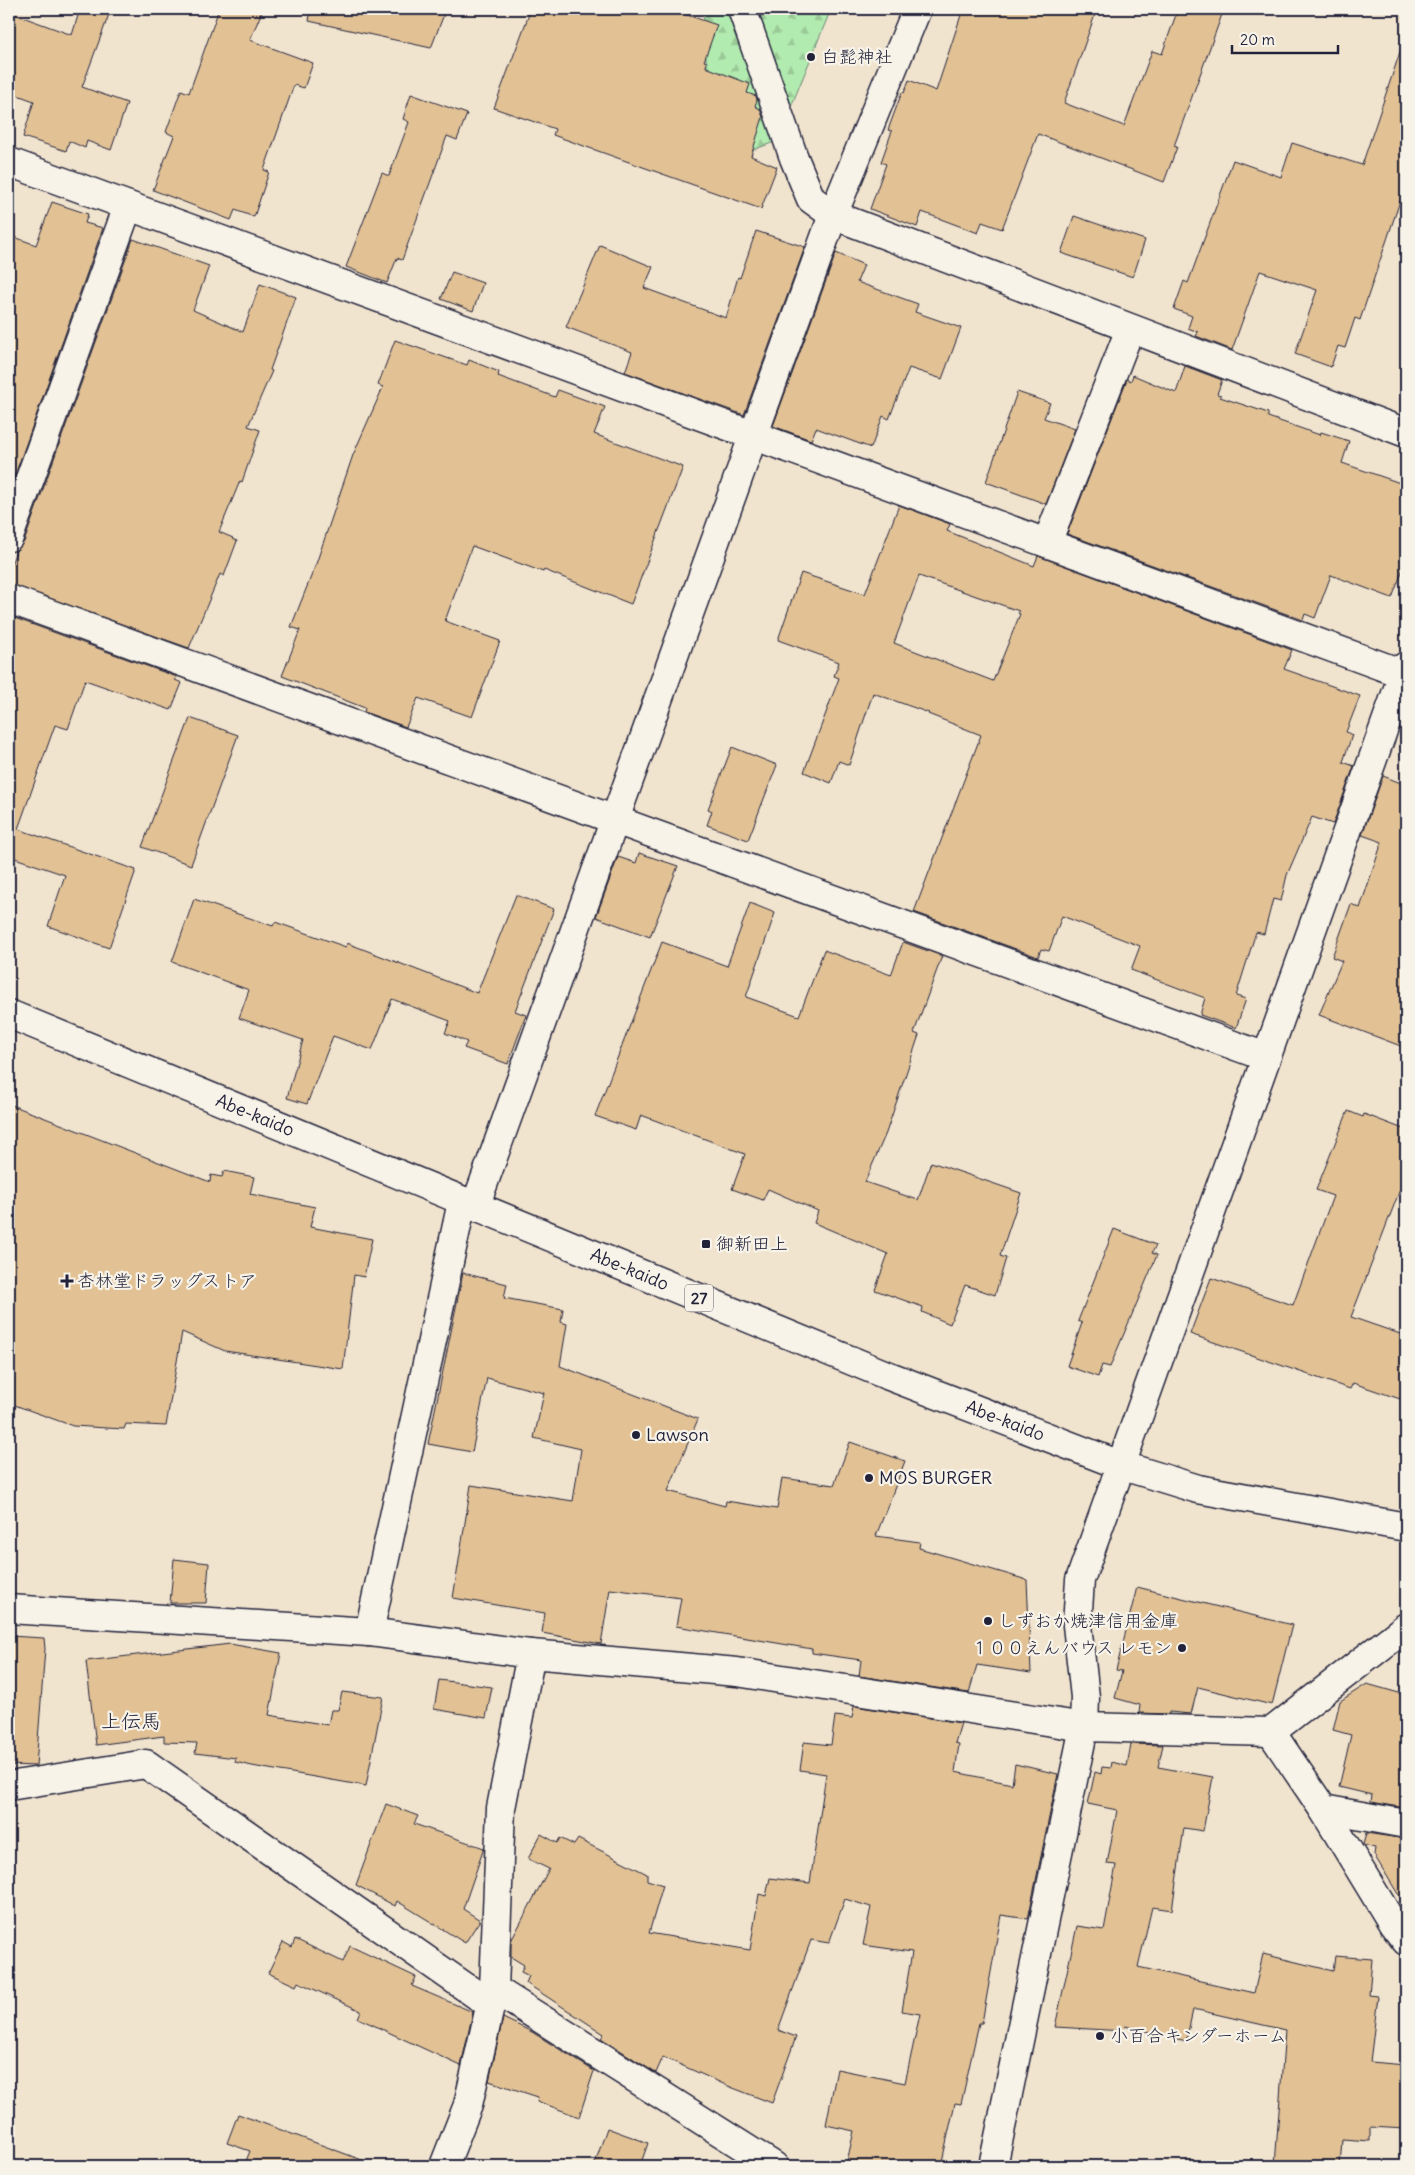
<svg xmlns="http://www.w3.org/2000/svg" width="1415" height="2175" font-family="Delius,'Klee One',sans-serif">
	<defs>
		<pattern id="forest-firs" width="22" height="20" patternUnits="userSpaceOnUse" patternTransform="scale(1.25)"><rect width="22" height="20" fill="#b2ebaf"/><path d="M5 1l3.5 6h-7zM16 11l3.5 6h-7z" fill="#99c997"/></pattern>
	</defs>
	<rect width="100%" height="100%" fill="#f1e4cf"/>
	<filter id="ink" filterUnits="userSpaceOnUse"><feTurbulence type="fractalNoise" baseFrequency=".02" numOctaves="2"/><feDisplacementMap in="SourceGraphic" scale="10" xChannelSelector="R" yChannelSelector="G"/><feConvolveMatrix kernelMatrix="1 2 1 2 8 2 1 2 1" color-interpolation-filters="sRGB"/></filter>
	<g filter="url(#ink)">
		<polygon fill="url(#forest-firs)" stroke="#6a8675" points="703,9 831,9 777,141 742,154 709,107"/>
		<g fill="#e2c295" stroke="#22223b" fill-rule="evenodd">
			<polygon points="80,9 111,9 82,87 127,103 111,150 87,141 85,148 69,141 66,151 23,137 34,101 9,92 9,12 72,35"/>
			<polygon points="219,9 263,9 250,40 313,63 304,88 294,85 264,170 269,172 254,217 235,210 231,220 153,190 174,136 166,132 181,90 189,93"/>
			<polygon points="311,9 446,9 431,48 309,21"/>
			<polygon points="531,9 669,9 717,25 704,61 707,62 706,67 750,84 747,93 756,96 757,100 755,106 760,109 763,117 751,156 777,167 761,209 553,135 555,129 494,108"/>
			<polygon points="963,9 1097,9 1064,103 1124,126 1152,51 1162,54 1178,9 1224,9 1174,146 1177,147 1164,182 1038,134 1002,229 982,222 978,233 922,212 917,227 870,209 886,164 881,162 892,131 888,130 902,92 904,93 909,80 936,91"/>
			<polygon points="1401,49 1406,50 1406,183 1360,320 1355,318 1345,348 1338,346 1331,367 1295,354 1317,290 1260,271 1232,350 1196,336 1198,332 1188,328 1192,316 1174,309 1184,281 1188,283 1233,160 1281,177 1292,143 1362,165"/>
			<polygon points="411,94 467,114 457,140 447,136 402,260 397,258 387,283 346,267 382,173 389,176 409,122 403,119"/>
			<polygon points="52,202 88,214 85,223 103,228 9,492 9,235 36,245"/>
			<polygon points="1074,216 1145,240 1133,277 1061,253"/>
			<polygon points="756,231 805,247 744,415 625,372 632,352 566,327 600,245 653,267 644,288 726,318 738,277 740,278"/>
			<polygon points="133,239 209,266 193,310 243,332 260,284 296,297 270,370 272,371 248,426 260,430 242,482 240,481 219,532 233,538 232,539 237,541 224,576 220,574 189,648 9,584 9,570 16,551 24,542"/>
			<polygon points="836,253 864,265 857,282 918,304 915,312 961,328 942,379 909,368 889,419 883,416 871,448 816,428 811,440 773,426"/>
			<polygon points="452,272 483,283 473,311 441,299"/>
			<polygon points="395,340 467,365 469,360 499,372 498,376 555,397 558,390 605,407 594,434 683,467 631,604 544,570 543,572 472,546 445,621 500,641 472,717 418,698 406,727 364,712 365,708 282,676 300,630 291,627 316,564 353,455 383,387 378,385"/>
			<polygon points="1185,366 1222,380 1217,394 1221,395 1220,397 1268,413 1268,417 1320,435 1321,432 1349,441 1342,463 1406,485 1406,561 1392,598 1331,575 1315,618 1305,614 1303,620 1067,534 1127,379 1131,381 1133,375 1176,393"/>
			<polygon points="1017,392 1050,403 1044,418 1075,429 1046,504 986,482"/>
			<path d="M899 505 950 524 947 531 1034 566 1038 556 1292 650 1284 669 1360 696 1346 732 1352 735 1343 762 1354 766 1333 824 1312 817 1287 875 1281 901 1273 899 1264 934 1256 932 1236 996 1246 999 1236 1028 1200 1015 1205 998 1131 970 1140 946 1062 916 1049 951 1041 949 1038 957 914 912 981 735 928 714 929 713 873 693 849 765 839 761 831 783 804 772 839 678 834 676 839 662 778 640 801 573 865 594ZM919 576 1019 611 1018 613 1020 614 993 681 894 643Z"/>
			<polygon points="9,616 177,677 175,680 182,683 171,710 85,680 68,729 55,725 18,829 136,870 109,948 48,926 65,875 9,856"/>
			<polygon points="190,718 238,735 191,865 142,847"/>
			<polygon points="732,747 777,765 748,840 707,825 712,811 708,809"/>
			<polygon points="1383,776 1406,785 1406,1048 1319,1015 1342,961 1332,957 1351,904 1360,908 1382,842 1362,835"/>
			<polygon points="639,853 678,866 650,937 596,917 618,857 636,863"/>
			<polygon points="516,895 554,909 515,1011 526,1015 508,1064 464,1048 467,1042 445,1033 450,1021 392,999 372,1050 333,1036 307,1104 287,1098 303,1040 239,1018 249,990 172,962 194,899 273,926 275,922 346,947 347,943 477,993"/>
			<polygon points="750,903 775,913 746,997 799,1016 824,950 891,975 903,942 942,956 914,1033 919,1035 886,1133 865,1182 918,1200 931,1162 1021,1193 1000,1256 1006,1258 995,1295 965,1285 950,1324 922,1312 923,1307 875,1290 888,1254 814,1223 818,1211 768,1189 763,1200 732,1189 745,1154 641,1115 636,1130 595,1116 662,942 727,966"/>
			<polygon points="9,1104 210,1182 211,1175 222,1177 224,1171 254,1177 250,1194 315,1207 310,1227 372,1239 364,1277 354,1275 343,1369 225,1351 182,1332 166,1426 126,1424 124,1429 73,1426 9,1403"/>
			<polygon points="1348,1111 1363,1117 1364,1114 1406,1130 1406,1174 1351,1317 1406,1336 1406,1401 1353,1383 1350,1389 1190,1334 1211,1278 1293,1305 1333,1196 1316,1190"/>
			<polygon points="1114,1229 1156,1245 1152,1253 1157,1255 1110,1367 1102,1365 1098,1377 1067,1366 1082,1323 1078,1321"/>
			<polygon points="463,1273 507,1284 504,1298 563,1309 561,1322 567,1324 560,1366 698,1419 668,1491 725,1506 726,1501 777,1509 782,1478 834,1485 850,1442 905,1461 876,1536 920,1542 919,1548 1027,1580 1031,1673 977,1665 969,1693 859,1676 861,1660 812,1653 812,1649 676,1626 681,1598 610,1589 601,1644 542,1633 545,1613 453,1598 471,1485 573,1501 581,1449 534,1438 544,1393 487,1378 472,1452 428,1444"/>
			<polygon points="174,1559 209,1563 206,1603 170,1603"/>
			<polygon points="1137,1587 1292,1625 1272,1705 1198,1687 1191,1714 1169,1712 1169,1714 1139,1713 1140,1705 1115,1698 1122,1671 1116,1670"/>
			<polygon points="9,1636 44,1638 45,1649 36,1766 9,1765"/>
			<polygon points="230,1644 281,1653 269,1715 328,1725 331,1710 338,1710 342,1692 383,1697 366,1786 252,1766 235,1762 236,1758 195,1753 197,1743 164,1742 164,1736 96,1745 86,1661"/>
			<polygon points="439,1680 492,1687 486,1718 434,1709"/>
			<polygon points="1367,1684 1406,1695 1406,1808 1371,1802 1372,1795 1339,1787 1351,1735 1333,1730 1340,1701"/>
			<polygon points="854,1706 961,1723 955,1743 959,1744 955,1772 1012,1784 1015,1764 1058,1774 1028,1919 1001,1915 982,2023 979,2023 961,2104 955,2103 941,2166 846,2166 854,2131 826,2125 837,2069 905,2083 920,2014 902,2011 912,1952 863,1945 871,1907 845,1899 829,1943 811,1940 778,2030 796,2037 772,2103 728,2086 663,2057 656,2073 654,2072 601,2038 604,2034 526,1983 529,1976 521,1972 524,1965 511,1957 511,1941 549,1869 528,1859 541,1834 557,1843 560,1838 574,1845 578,1839 647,1874 647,1880 663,1885 649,1933 750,1950 759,1894 766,1896 770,1878 810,1883 826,1774 800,1770 804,1742 831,1745 835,1716 852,1718"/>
			<polygon points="1131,1744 1163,1745 1158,1767 1213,1777 1203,1831 1184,1828 1172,1910 1152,1907 1138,1967 1254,1993 1263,1954 1333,1971 1335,1956 1372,1959 1369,1995 1378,1996 1370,2062 1406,2065 1406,2129 1370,2127 1370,2141 1342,2139 1340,2166 1275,2165 1285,2030 1198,2010 1193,2010 1186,2041 1125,2026 1124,2031 1055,2027 1077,1926 1104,1930 1116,1865 1107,1864 1117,1810 1088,1804 1095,1772 1101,1774 1102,1767 1111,1768 1112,1762 1127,1766"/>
			<polygon points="386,1804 418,1816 414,1824 484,1848 463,1909 480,1920 465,1943 397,1901 395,1906 356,1885"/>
			<polygon points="1366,1833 1406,1839 1406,1907 1374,1855 1375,1848 1363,1845"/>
			<polygon points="295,1939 343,1962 350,1946 416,1977 412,1986 473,2012 461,2066 358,2018 361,2011 298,1982 296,1986 268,1973 283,1942 292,1947"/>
			<polygon points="503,2018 532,2032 594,2071 579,2117 537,2101 538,2097 489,2081"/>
			<polygon points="238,2114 370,2163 369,2166 244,2166 250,2151 227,2143"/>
			<polygon points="607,2128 648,2143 640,2166 594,2166"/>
		</g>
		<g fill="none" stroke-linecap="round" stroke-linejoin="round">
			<g stroke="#22223b" stroke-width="31">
				<g id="street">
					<polyline points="742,9 794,158 811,199 833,215 1406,433"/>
					<polyline points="9,162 1406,675"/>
					<polyline points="9,537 128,206"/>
					<polyline points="1047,543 1130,329"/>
					<polyline points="9,599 1266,1057"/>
					<polyline points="475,1207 833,215 917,9"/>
					<polyline points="9,1609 369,1632 531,1654 737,1672 1084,1727 1271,1732 1406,1627"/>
					<polyline points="369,1632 462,1202"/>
					<polyline points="1271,1732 1323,1809 1393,1924 1406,1941"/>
					<polyline points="9,1786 146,1764 491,2005"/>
					<polyline points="1323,1809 1406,1824"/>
					<polyline points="494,1989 774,2166"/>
					<polyline points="444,2166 468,2105 494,1989 501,1808 531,1654"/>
					<polyline points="993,2166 1084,1727 1085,1697 1077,1625 1080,1580 1406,666"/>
				</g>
			</g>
			<g stroke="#22223b" stroke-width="31">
				<g id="primary">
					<path id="s1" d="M9 1014 884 1374 1120 1465 1198 1489 1406 1527"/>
				</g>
			</g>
			<use href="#street" stroke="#f7f3e8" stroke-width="28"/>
			<use href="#primary" stroke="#f7f3e8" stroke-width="28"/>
		</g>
	</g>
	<g fill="#22223b" stroke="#f7f3e8" stroke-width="2">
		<circle cx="811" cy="57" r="5"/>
		<rect x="701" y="1239" width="10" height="10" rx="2.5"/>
		<path d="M64.5 1273.5h5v5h5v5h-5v5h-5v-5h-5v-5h5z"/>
		<circle cx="636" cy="1435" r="5"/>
		<circle cx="869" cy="1478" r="5"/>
		<circle cx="988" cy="1621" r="5"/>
		<circle cx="1182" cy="1648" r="5"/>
		<circle cx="1100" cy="2036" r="5"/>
	</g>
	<g text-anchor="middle" stroke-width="4.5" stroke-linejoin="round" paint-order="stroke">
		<rect fill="#f7f3e8" stroke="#62616f" stroke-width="1" x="685" y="1284.5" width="28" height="27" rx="4"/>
		<g font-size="16" font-weight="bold" fill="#22223b">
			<text x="699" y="1304">27</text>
		</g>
		<g font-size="18" fill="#22223b" stroke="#f7f3e8" text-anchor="start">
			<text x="821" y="63">白髭神社</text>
			<text x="716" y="1250">御新田上</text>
			<text x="77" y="1287">杏林堂ドラッグストア</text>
			<text x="646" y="1441">Lawson</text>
			<text x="879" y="1484">MOS BURGER</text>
			<text x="998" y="1627">しずおか焼津信用金庫</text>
			<text x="1172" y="1654" text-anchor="end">１００えんバウス レモン</text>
			<text x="1110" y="2042">小百合キンダーホーム</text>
		</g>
		<g font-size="18" fill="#22223b" stroke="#f7f3e8">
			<text dy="6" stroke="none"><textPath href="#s1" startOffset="266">Abe-kaido</textPath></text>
			<text dy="6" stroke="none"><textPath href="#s1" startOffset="671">Abe-kaido</textPath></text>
			<text dy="6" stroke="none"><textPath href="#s1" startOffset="1076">Abe-kaido</textPath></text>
		</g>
		<g font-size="20" fill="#22223b" stroke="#f7f3e8">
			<text x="131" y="1728">上伝馬</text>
		</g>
	</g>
	<rect width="1415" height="2175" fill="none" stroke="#f7f3e8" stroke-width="30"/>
	<rect x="15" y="15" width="1385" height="2145" fill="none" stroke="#22223b" stroke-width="2" filter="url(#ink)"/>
	<path d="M1232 45v8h106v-8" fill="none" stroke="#22223b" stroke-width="2.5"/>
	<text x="1240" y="45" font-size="15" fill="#22223b" stroke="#f7f3e8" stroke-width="4" paint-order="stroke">20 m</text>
</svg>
